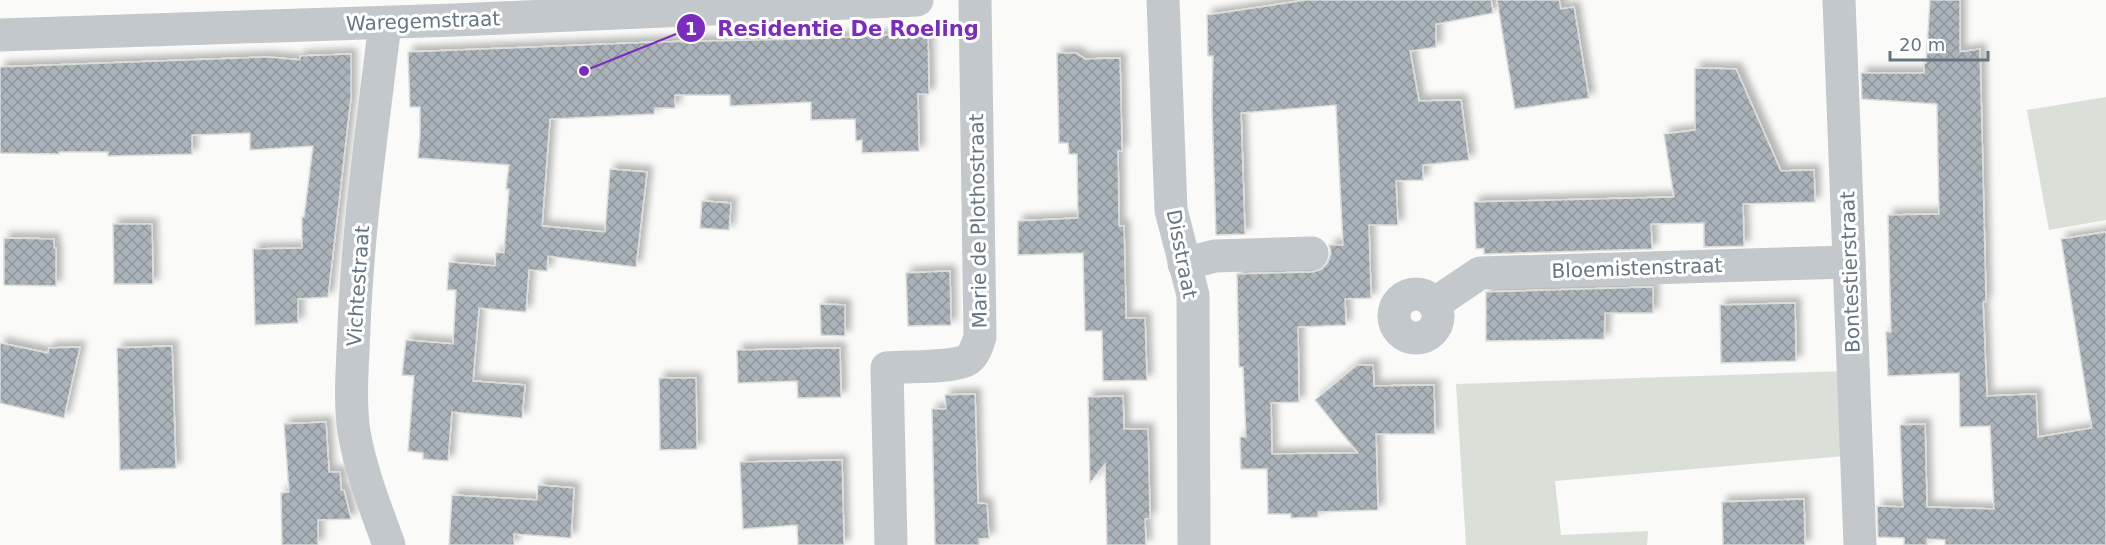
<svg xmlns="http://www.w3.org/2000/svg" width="2106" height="545" font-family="'DejaVu Sans',sans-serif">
	<defs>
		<pattern id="building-cross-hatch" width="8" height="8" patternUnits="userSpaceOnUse" patternTransform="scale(1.5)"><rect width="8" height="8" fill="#aab3b9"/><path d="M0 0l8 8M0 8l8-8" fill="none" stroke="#8e969c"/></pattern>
		<filter id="shadow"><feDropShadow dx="5.5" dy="-5.5" stdDeviation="3" flood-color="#0004"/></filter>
	</defs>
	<rect width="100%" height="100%" fill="#fafaf8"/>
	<g fill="#dadfd7">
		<polygon points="2106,97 2106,220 2049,230 2027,110"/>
		<polygon points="1846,371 1845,456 1555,481 1561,535 1648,531 1647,545 1466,545 1456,384"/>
	</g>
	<g fill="url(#building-cross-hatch)" stroke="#dcdcda" stroke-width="1.5" filter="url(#shadow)">
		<polygon points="1306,0 1491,0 1493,13 1436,24 1436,47 1410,51 1419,101 1461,100 1469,160 1423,165 1423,180 1396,181 1398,225 1369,225 1371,298 1345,299 1346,325 1298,327 1299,402 1271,403 1272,454 1358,453 1315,400 1357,365 1373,365 1374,386 1434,385 1435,434 1376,434 1378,510 1318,512 1318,517 1291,518 1291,514 1268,514 1267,469 1241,469 1240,437 1246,437 1243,367 1239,367 1237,274 1313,272 1322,269 1328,262 1331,253 1329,245 1343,245 1336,105 1241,113 1245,234 1216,235 1212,107 1213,56 1208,56 1207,15"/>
		<polygon points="1497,0 1559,0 1561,9 1574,7 1589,98 1515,109"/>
		<polygon points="1930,0 1960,0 1960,52 1980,49 1986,301 1983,302 1987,396 2036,394 2038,437 2092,428 2061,239 2106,232 2106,545 1945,545 1945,540 1927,539 1927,545 1904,545 1904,538 1878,537 1877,506 1903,507 1900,425 1925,424 1927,507 1994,509 1990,426 1960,427 1959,373 1888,376 1886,332 1891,332 1888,215 1939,214 1937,104 1862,99 1861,73 1924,73 1924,63 1926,63"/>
		<polygon points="928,33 929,94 918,94 919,151 862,153 862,140 856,141 855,119 811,120 811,102 730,106 730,95 675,95 675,108 655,108 654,114 550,119 542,226 605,232 610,169 647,172 636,267 548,256 547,271 529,270 526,312 479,308 473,381 525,385 522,418 452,412 448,461 423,459 423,453 408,451 414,376 402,375 406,340 453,344 456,290 447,290 449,262 495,266 496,252 504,253 509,189 506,189 509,165 418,158 420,135 420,107 410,107 408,52 658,42 809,39"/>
		<polygon points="1057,53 1076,53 1085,59 1120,58 1122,151 1118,151 1119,226 1124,226 1126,318 1145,318 1147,380 1103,381 1102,331 1085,331 1083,253 1018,255 1018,221 1078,218 1077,154 1069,154 1068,143 1059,143"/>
		<polygon points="351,54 351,97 328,297 298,299 298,323 255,325 253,249 302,248 302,217 304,217 313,146 250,150 250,133 192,135 192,154 108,156 108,152 59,152 59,154 0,153 0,67 268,57 300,60 300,56"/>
		<polygon points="1695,68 1736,69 1781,171 1814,170 1815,202 1743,204 1744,246 1704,247 1704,223 1651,224 1652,249 1484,254 1484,248 1476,249 1474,202 1674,197 1664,134 1695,130"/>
		<polygon points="702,201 731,203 729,230 700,228"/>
		<polygon points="113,224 152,224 153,284 114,284"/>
		<polygon points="4,238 54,239 54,248 56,248 56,286 4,285"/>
		<polygon points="950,271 951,325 908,326 906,273"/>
		<polygon points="1653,287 1653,313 1605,313 1604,339 1486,341 1486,292"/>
		<polygon points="1795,303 1796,361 1721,363 1720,305"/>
		<polygon points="820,304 845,305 845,336 821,335"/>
		<polygon points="0,343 48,353 49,348 80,347 64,418 0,403"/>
		<polygon points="172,346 176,468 120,470 117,348"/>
		<polygon points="840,348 841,397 798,398 797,381 738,383 737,350"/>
		<polygon points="659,378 696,378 697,449 660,450"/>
		<polygon points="975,394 978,503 987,504 989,538 979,539 979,545 935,545 932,409 946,409 945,395"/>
		<polygon points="1123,396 1124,429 1148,429 1150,518 1145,519 1146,545 1107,545 1105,464 1090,483 1088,397"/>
		<polygon points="326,422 329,472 340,472 341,490 344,490 351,519 318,520 318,545 282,545 281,493 289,492 284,424"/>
		<polygon points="842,460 844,545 798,545 797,525 743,529 740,462"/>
		<polygon points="538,485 574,488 571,538 514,534 514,545 449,545 452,495 537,500"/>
		<polygon points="1804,499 1805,545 1723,545 1722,502"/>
	</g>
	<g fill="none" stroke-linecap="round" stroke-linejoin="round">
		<g stroke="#c3c8cc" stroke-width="33">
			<polyline points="1163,0 1171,210 1193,295 1194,545"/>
			<polyline points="1839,0 1860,545"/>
			<path d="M385 23C373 124 358 225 354 327 353 361 349 398 354 432 360 469 376 509 389 545"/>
			<polyline points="0,35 455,20 917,0"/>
			<polyline points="1184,264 1215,256 1312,253"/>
			<circle cx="1416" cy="316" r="22"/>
			<polyline points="1434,304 1480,273 1849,262"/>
			<path d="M891 545 887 368C906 366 949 368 965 361 974 357 977 346 980 337L975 0"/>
		</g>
	</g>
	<g text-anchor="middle" stroke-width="6" stroke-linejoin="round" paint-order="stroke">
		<g font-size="20" fill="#657683" stroke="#fff">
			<text transform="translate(423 21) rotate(-2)" y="7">Waregemstraat</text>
			<text transform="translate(978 221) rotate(-91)" y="7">Marie de Plothostraat</text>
			<text transform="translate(1182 254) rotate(79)" y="7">Disstraat</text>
			<text transform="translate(1637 268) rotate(-2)" y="7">Bloemistenstraat</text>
			<text transform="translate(1850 272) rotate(-92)" y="7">Bontestierstraat</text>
			<text transform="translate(358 286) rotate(-86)" y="7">Vichtestraat</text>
		</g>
	</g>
	<path fill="none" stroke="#7b2cbf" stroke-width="2" d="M584 71L691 28"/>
	<g fill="#7b2cbf" stroke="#fff" stroke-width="2">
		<circle cx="584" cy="71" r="6"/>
		<circle cx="691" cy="28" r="15"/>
	</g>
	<g font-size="18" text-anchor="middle" font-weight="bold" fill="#fff">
		<text x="691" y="35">1</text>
	</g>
	<g font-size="21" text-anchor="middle" font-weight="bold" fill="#7b2cbf" stroke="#fff" stroke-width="6" stroke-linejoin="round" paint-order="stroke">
		<text x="848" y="36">Residentie De Roeling</text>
	</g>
	<path d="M1890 51v9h98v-9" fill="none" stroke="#657683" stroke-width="3"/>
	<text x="1899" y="51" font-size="18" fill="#657683" stroke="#ffffff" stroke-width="4.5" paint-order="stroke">20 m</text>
</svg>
